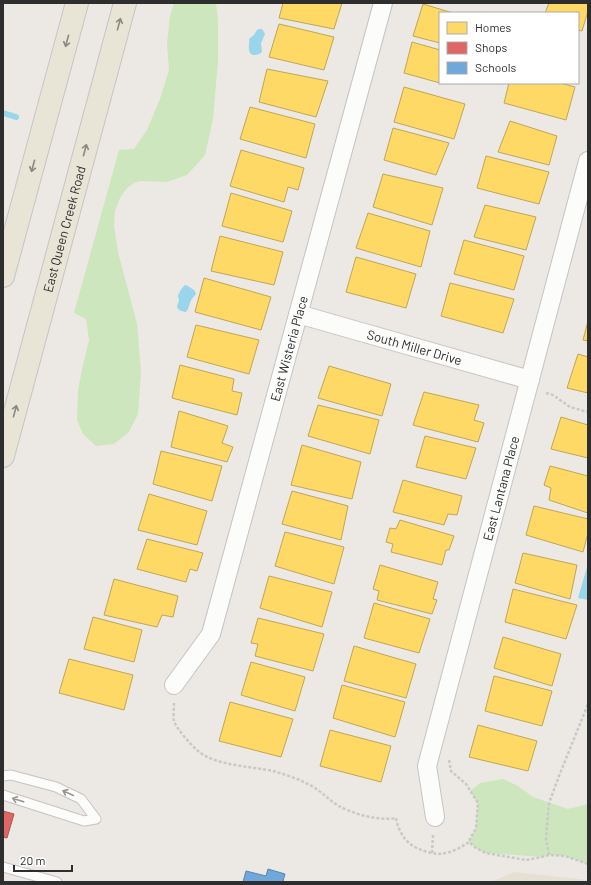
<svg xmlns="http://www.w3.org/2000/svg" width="591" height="885" font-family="Barlow,sans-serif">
	<rect width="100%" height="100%" fill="#ece8e4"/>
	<polygon fill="#e6e0d3" points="514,872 588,880 588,882 491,882"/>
	<g fill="#cee6be">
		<polygon points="174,3 216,3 218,19 218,61 213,119 205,155 187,175 167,182 141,181 134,183 127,188 120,198 115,211 114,226 118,252 137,324 141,372 138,414 129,432 114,444 96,446 83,434 77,420 78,390 83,365 89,340 86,319 74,313 119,150 134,149 147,130 160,99 169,70 167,43 170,17"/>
		<polygon points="503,779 518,786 533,797 568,809 588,804 588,864 565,856 549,855 542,857 486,853 476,848 469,842 476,828 478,803 470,791 480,783"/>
	</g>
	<g fill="#99d6ec">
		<path d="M259 29H262L264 32 265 34 261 43 262 52C258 56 249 57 249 49 248 46 250 44 249 39L254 35 257 30Z"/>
		<path d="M185 285C189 286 192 289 195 291L196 294 191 300 188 309 186 312C181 311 179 311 177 307L179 300 178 296C179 293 182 287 185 285Z"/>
		<polygon points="587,567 588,568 588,600 578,598"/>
	</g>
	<g fill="#ffd966" stroke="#c0a655">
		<polygon points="283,3 342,3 334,29 279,18"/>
		<polygon points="549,3 588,3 588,11 582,31 578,30 578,13 545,13"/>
		<polygon points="423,4 453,13 440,13 440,43 413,36"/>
		<polygon points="279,24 334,37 324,70 269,57"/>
		<polygon points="412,42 440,50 440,83 404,73"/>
		<polygon points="267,69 328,81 316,117 259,102"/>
		<polygon points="509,83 560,83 575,87 566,120 504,103"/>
		<polygon points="404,87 465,104 454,139 394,122"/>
		<polygon points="250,107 315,124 306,158 240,139"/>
		<polygon points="510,121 557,136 549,165 498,152"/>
		<polygon points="393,128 449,143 436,175 384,160"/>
		<polygon points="241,150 304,168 298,190 288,187 284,202 230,186"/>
		<polygon points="486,156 549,172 539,204 477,188"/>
		<polygon points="383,174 443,188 432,225 373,207"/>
		<polygon points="231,193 292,211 283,242 222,226"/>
		<polygon points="485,205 536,217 526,250 474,237"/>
		<polygon points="368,213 430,231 421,267 356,248"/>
		<polygon points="220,236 283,252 274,285 211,271"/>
		<polygon points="464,240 524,256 514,290 454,274"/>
		<polygon points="356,257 416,274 406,308 346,292"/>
		<polygon points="204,278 271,297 261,330 195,312"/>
		<polygon points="450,283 514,299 503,333 441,316"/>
		<polygon points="588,321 588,341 583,340"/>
		<polygon points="196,325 259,340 249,374 187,357"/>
		<polygon points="578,354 588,357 588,393 567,388"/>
		<polygon points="180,365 234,379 232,391 242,393 237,415 172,398"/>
		<polygon points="329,366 391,384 382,416 318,398"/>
		<polygon points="424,392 479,405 474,420 484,423 478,442 413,425"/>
		<polygon points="318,405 379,420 370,454 308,436"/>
		<polygon points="179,411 228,426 222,443 233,447 227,462 171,447"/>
		<polygon points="561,417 588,425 588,458 551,449"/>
		<polygon points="425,436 476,448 466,479 416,467"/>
		<polygon points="302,445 361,462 352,499 291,485"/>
		<polygon points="161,451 222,466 212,501 153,484"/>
		<polygon points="550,466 588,476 588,513 549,500 551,488 544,485"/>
		<polygon points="403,480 462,496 457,515 448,514 444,525 393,512"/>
		<polygon points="292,491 348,506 341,540 282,524"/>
		<polygon points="149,494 207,511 197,545 138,530"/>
		<polygon points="534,506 588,519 588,533 583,552 526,535"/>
		<polygon points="400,520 454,536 449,550 446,550 442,565 391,552 393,544 386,542 390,528 396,529"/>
		<polygon points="285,532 344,547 334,584 275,566"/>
		<polygon points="147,539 203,553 197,571 190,569 186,582 137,569"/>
		<polygon points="523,553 577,565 570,599 515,583"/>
		<polygon points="380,565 438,582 433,599 437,600 432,614 377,600 379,591 373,589"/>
		<polygon points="269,576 332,592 322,627 260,608"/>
		<polygon points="114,579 178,596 173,617 162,615 157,627 104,615"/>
		<polygon points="513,589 577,605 566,639 505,622"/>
		<polygon points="374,603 430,619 419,653 364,638"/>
		<polygon points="93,617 142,630 134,662 84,649"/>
		<polygon points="258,618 324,634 313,671 255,656 258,644 251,643"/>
		<polygon points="503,637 561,654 552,686 494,668"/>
		<polygon points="354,646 416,664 406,698 344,681"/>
		<polygon points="69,659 133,675 124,710 59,693"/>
		<polygon points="251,662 305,677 295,711 241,695"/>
		<polygon points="494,676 552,691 542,726 485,711"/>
		<polygon points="342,685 405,702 395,737 333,718"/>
		<polygon points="230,702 293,719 281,757 219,741"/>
		<polygon points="478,725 537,741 528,771 469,757"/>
		<polygon points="330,730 391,746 381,782 320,766"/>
	</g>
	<polygon fill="#e06666" stroke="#ab5555" points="3,811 14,814 7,838 3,837"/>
	<polygon fill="#6fa8dc" stroke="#5c83a8" points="268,869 285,874 283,881 286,882 243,882 246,871 266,876"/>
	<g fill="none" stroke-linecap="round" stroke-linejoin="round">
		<polyline stroke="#99d6ec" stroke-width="6" points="3,113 16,117"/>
		<g stroke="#c5c4c5" stroke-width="11">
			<g id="service">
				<polyline points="3,776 11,775 56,787 81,799 96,819 84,821 3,795"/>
				<polyline points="3,867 57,882"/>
			</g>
		</g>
		<g stroke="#c5c4c5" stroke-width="20">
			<g id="minor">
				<path id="s1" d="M298 314 530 380"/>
				<path id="s2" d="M174 685 211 634 383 3"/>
				<path id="s3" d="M435 817 427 766 588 161"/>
			</g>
		</g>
		<g stroke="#c6c5c4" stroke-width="24">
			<g id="primary">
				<polyline points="3,276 77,3"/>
				<path id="s4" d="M3 456 125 3"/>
			</g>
		</g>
		<g stroke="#c9c9c8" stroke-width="2.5" stroke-dasharray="3 2" stroke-linecap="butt">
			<polyline points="546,393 553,395 570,407 588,412"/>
			<path d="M174 703C174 708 173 716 174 721 176 728 191 745 197 750 214 766 250 766 273 771 287 775 302 780 315 788 323 793 329 800 337 805 353 814 377 821 396 818 397 826 402 837 409 843 416 849 428 853 438 854 449 854 460 848 469 842L476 848 486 853 526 860 542 857 549 855 565 856 588 864"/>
			<polyline points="449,760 451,771 466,784 478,803 476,828 469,841"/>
			<polyline points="432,853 433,835"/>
			<polyline points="549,855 546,838 549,803 559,776 588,704"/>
		</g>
		<use href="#service" stroke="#fcfcfb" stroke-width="9"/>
		<use href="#minor" stroke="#fcfcfb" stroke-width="18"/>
		<use href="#primary" stroke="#e8e4d6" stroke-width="22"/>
	</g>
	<defs><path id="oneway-shaft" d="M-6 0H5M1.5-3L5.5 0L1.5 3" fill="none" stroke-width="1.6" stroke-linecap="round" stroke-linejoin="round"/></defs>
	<g stroke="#8b8982">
		<use href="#oneway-shaft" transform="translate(119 24) rotate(-75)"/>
		<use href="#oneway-shaft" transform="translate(67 41) rotate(105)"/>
		<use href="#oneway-shaft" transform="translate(85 150) rotate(-75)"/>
		<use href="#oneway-shaft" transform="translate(33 166) rotate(105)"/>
		<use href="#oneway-shaft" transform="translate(15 411) rotate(-75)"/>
	</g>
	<g stroke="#959594">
		<use href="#oneway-shaft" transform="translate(68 793) rotate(-155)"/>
		<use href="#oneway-shaft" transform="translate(18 800) rotate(-162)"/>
	</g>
	<g text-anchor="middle" stroke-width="4" stroke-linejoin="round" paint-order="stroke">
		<g font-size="13" fill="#2e2e2e" stroke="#fff">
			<text dy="5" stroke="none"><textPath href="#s4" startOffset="235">East Queen Creek Road</textPath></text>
			<text dy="5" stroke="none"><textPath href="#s1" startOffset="121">South Miller Drive</textPath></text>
			<text dy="5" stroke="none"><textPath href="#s2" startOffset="359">East Wisteria Place</textPath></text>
			<text dy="5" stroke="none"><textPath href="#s3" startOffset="339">East Lantana Place</textPath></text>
		</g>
	</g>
	<rect width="591" height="885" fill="none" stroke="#2e2e2e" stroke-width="8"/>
	<rect x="439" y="12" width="140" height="72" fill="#ffffff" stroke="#ababab"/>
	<rect x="447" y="22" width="20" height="12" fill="#ffd966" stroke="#ababab"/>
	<text x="475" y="32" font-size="12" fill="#2e2e2e">Homes</text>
	<rect x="447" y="42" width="20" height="12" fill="#e06666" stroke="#ababab"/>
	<text x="475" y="52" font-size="12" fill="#2e2e2e">Shops</text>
	<rect x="447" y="62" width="20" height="12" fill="#6fa8dc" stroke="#ababab"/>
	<text x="475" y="72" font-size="12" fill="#2e2e2e">Schools</text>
	<path d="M14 865v6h58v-6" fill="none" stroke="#2e2e2e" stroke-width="2"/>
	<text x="20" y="865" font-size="12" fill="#2e2e2e" stroke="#ffffff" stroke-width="3" paint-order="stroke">20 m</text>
</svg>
